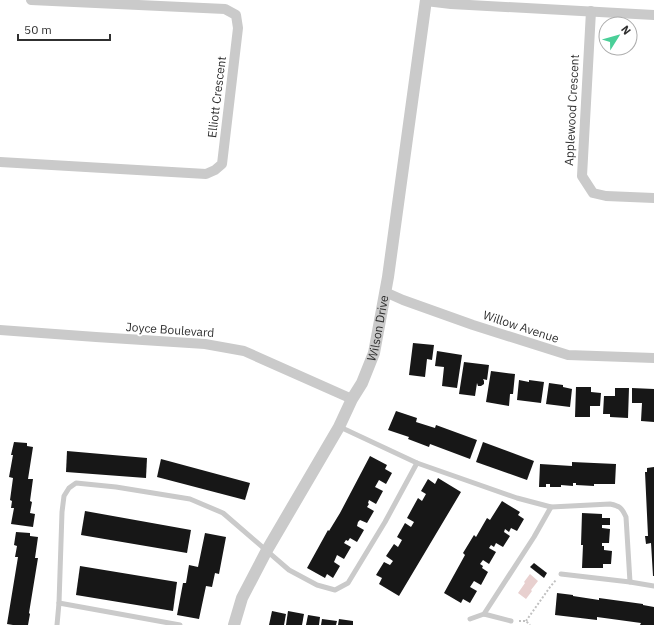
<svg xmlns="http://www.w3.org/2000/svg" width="654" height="625" font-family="'IBM Plex Sans',sans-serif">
	<rect width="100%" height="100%" fill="#fff"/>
	<polygon fill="#e8d0cf" points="530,574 538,581 531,590 532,591 526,599 518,593 525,583 524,582"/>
	<g fill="#171717">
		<polygon points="413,343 434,345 432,360 427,359 425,377 409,375"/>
		<polygon points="437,351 462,355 457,388 442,386 444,367 435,366"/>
		<polygon points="464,362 489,365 487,380 483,379 484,381 484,384 481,386 478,386 477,383 475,396 459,394"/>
		<polygon points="491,371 515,374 513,394 510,394 509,406 486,402"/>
		<polygon points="519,380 529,382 529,380 544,382 541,403 517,400"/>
		<polygon points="549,383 563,385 563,387 572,389 570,407 546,404"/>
		<polygon points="576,387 591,387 591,392 601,393 600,406 590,406 590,417 575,417"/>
		<polygon points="615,388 629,388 628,418 610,417 610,414 603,414 604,396 615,396"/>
		<polygon points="632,388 654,389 654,422 641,421 642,403 632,403"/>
		<polygon points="396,411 417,418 416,422 435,428 436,425 477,440 470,459 430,444 429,447 408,439 409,437 388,430"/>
		<polygon points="14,442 27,443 27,446 33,447 28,479 33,479 30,501 32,502 30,513 35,514 33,527 11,524 14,508 11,508 12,501 10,500 13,478 9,477 13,455 11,455"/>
		<polygon points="483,442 534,461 527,480 476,462"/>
		<polygon points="67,451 147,458 146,478 66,472"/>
		<polygon points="370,456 387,465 385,469 392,473 386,484 379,480 375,487 383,491 376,504 369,500 368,503 369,504 367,507 374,511 367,523 360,520 358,522 357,526 364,530 357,542 350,538 348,541 346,540 344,543 351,547 344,559 337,555 334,562 340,566 333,578 327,574 325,578 307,568 328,530 329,531 340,513"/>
		<polygon points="161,459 250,483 245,500 157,477"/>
		<polygon points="572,462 616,464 615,484 594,484 594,486 576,485 576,483 573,483 573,486 561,485 561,487 550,487 550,484 546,484 546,487 539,487 540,464 572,466"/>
		<polygon points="654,467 654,576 653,576 651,543 646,544 645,536 648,536 645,472 647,472 647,468"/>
		<polygon points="438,478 461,492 399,596 379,584 382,578 376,575 384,562 390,565 393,561 386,556 394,544 398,547 402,540 397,537 405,523 411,527 414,522 407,518 418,498 422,501 426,494 421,491 428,479 435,484"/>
		<polygon points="502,501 520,512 518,515 524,519 517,531 511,528 509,532 505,529 504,532 510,536 503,547 496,543 494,547 491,545 489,548 496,552 489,564 483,560 480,564 483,566 482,568 488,572 481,585 474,581 470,587 477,591 470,603 463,599 461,603 444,593 465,555 463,553 474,535 476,537 487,518 490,520"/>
		<polygon points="85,511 191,530 187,553 81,535"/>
		<polygon points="582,513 602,514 602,518 610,518 610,525 602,525 602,528 610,529 609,543 602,543 602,546 604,546 604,550 612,551 611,564 603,564 603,568 582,568 583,545 581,545"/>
		<polygon points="16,532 30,533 30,536 38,537 35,558 38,558 29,613 30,614 28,625 13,625 7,624 18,557 15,557 17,546 14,545"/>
		<polygon points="205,533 226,537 219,574 215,573 212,587 206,586 199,619 177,615 183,583 186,583 189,565 198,567"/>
		<polygon points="534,563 547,573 544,578 530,567"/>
		<polygon points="80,566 177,582 173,611 76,595"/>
		<polygon points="557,593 573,595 573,596 599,600 599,598 643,604 643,605 654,607 654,625 640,625 641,623 597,617 597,620 555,615"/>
		<polygon points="272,611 286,614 284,625 269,625"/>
		<polygon points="288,611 304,614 302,625 286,625"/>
		<polygon points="308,615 320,617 319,625 306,625"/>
		<polygon points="322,619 337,621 336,625 321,625"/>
		<polygon points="339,619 353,621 353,625 338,625"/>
	</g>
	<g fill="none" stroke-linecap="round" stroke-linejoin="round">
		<g stroke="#c0c0c0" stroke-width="2" stroke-dasharray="2 2" stroke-linecap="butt">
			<polyline points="519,621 526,621 530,625"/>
			<polyline points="526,621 550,587 556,580"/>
		</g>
		<g stroke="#cacaca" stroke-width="5">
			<path d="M340 427 417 463 517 498 551 507 610 504C620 506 622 508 626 517L630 582"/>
			<polyline points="561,574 630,582 654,586"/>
			<polyline points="59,603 180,625"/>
			<polyline points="484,614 534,537 551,507"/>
			<polyline points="470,619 484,614 511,621"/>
			<polyline points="57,625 59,603 62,512 64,496 69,488 76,483 116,487 190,499 223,513 289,570 317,585 335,590 348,583 385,522 417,463"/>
		</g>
		<g stroke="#cacaca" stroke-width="10">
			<polyline points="426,1 451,4 654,15"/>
			<polyline points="591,11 582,176 593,193 606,196 654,198"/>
			<polyline points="0,162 206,174 215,170 222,164 238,28 236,15 225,9 31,0"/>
			<polyline points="385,292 403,300 473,325 568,355 654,358"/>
			<polyline points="0,330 96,337 205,344 244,351 352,399"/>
		</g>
		<path stroke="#cacaca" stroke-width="12" id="s1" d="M234 625 242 598 267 550 339 427 352 399 362 383 374 353 388 277 426 0"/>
	</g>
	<g text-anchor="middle" stroke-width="4" stroke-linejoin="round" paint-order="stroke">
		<g font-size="12" fill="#303030" stroke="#fff">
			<text transform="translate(217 97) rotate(-83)" y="4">Elliott Crescent</text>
			<text transform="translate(572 110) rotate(-87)" y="4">Applewood Crescent</text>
			<text transform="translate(521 327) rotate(18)" y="4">Willow Avenue</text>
			<text dy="4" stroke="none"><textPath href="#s1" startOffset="332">Wilson Drive</textPath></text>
			<text transform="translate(170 330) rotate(4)" y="4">Joyce Boulevard</text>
		</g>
	</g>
	<g transform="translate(618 36) rotate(53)"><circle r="19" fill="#ffffff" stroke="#acacac"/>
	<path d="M0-3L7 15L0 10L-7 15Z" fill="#4acf98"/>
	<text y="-6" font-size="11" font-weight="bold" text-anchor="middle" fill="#303030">N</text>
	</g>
	<path d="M18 34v6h92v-6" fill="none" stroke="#303030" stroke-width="2"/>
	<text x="24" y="34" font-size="12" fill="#303030" stroke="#ffffff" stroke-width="3" paint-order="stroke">50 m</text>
</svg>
